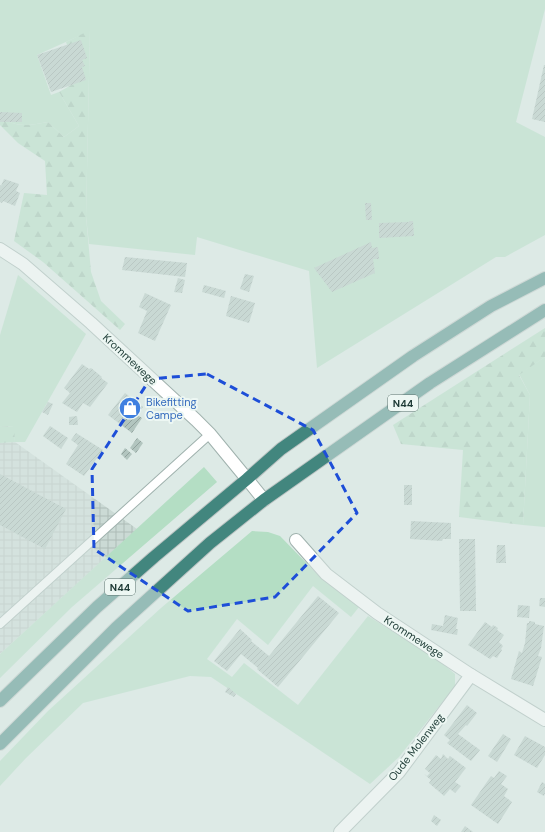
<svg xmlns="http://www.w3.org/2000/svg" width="545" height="832" font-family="'DM Sans',sans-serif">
	<defs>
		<pattern id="industrial-grid" width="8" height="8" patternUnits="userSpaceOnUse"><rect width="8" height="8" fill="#cbdad5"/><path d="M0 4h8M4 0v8" fill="none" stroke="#aebcb7"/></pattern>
		<pattern id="forest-firs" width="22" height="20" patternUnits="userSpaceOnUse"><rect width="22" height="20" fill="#b4dec4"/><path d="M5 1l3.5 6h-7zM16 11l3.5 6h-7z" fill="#9abfa9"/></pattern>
		<pattern id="building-hatch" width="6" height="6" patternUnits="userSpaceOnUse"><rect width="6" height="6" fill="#b2c5bf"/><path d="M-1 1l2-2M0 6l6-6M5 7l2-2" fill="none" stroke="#90a19c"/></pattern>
	</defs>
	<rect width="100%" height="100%" fill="#ddeae6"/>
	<polygon fill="url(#industrial-grid)" points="15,442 137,529 0,654 0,443"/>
	<g fill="#b4dec4">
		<path d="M0 0H545V9L516 122 545 137V235L505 257H496L317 368 309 271 197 237 195 255 89 244 86 216 90 31 37 55 51 95 59 92 79 126 64 137 48 122C31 125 13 129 0 115Z"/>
		<polygon points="18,275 86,334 25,442 15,442 13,426 0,427 0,335"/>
		<polygon points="545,357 545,527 523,525 530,395 519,374"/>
		<polygon points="204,467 217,482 72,607 0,678 0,654"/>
		<polygon points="252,531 268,532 280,536 320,577 359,607 351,617 313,586 268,645 237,619 207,659 232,677 244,663 298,705 368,616 437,659 455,674 455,686 399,757 370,784 211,677 190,676 83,703 26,758 0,786 0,761 48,711 161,608"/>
	</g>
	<g fill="url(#forest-firs)">
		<path d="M90 30 86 216 91 272 101 301 125 324 120 330 43 262 14 241 24 193 47 195 45 161 18 143 0 125V115C13 129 31 125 48 122L64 137 79 126 59 92 80 80 66 42Z"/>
		<polygon points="545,328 545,357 519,375 530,395 523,525 459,517 463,450 401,444 393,425"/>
		<polygon points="14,426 15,442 0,443 0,427"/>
	</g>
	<g fill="url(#building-hatch)">
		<polygon points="81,40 87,58 82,60 85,66 82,67 86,80 51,92 37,55"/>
		<polygon points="544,65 545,65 545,122 532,119"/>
		<polygon points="0,112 22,113 22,122 0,122"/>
		<polygon points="4,179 19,184 16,191 20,193 15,206 3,201 2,203 0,202 0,185 1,186"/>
		<polygon points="365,203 371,203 372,220 366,220"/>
		<polygon points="409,221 413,221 414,236 379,238 379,223 409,222"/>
		<polygon points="371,242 372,248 378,247 379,259 373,259 375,273 332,292 314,268"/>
		<polygon points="125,257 187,263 185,277 122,270"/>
		<polygon points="245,274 254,276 249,292 240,289"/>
		<polygon points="178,278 185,280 182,293 174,292"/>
		<polygon points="204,285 226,291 224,298 202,292"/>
		<polygon points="145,293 171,305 155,341 138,333 147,311 139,307"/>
		<polygon points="231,296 255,303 249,323 226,316"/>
		<polygon points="82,364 89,369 91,368 102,377 101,378 108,383 90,407 83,403 77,412 62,403 70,393 64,388"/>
		<polygon points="125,393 143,407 137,415 142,418 132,433 108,415"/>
		<polygon points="48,402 53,404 48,415 42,412"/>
		<polygon points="77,416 78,425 69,425 69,417"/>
		<polygon points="50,426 68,438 61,449 43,436"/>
		<polygon points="76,433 103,450 84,476 66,464 78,445 71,440"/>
		<polygon points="137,438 143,443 136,453 130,448"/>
		<polygon points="125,448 132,454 127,460 121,454"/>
		<polygon points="0,474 66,509 45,549 0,525"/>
		<rect x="404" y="485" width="8" height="20"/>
		<polygon points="411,521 451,523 451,539 443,539 442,541 410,539"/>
		<polygon points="459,539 475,539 476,611 460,611"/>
		<polygon points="497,545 505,545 506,563 496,563"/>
		<polygon points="318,596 339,613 278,687 257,669 258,668 241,654 227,671 214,661 240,629 252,640 251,641 269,656"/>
		<polygon points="540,598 545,598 545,607 539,606"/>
		<polygon points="518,605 530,606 529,618 517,617"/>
		<polygon points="445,615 458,618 456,629 458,629 457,635 431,630 432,624 443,626"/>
		<polygon points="529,621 535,622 535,624 544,626 541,648 538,656 542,657 533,686 511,679 519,651 522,653 525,643 527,623 529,623"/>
		<polygon points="485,622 492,627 493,625 498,628 497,630 504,635 499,642 503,646 501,649 502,650 497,658 493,656 490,659 468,645"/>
		<polygon points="228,687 236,694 234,697 225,692"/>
		<polygon points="467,705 477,713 467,726 466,725 458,734 480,750 471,761 447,743 450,740 444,735"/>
		<polygon points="503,734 511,739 497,762 488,756"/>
		<polygon points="525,736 545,747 545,755 537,768 514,755"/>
		<polygon points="443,754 448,759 450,756 466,768 455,782 461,786 455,793 450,789 444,796 429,783 431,780 424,774 427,776 430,773 425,769 436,755 441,759"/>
		<polygon points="499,771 507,776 501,784 508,789 504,796 512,802 498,824 471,805 491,776 494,778"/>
		<polygon points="542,782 545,784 545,793 544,796 537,792"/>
		<polygon points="434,815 441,820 437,826 431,821"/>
		<polygon points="465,826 473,832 461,832"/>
	</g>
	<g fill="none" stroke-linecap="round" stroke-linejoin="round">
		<g stroke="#a0b2ae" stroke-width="10">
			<polyline id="service" points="0,624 210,434"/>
		</g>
		<g stroke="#a0b2ae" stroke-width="14">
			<g id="minor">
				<polyline points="247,479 264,500"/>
				<polyline points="296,540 326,574 377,613 471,675 545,720"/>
				<polyline points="340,832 399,772 471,675"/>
			</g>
		</g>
		<g stroke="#a0b2ae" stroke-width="14">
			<polyline id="tertiary" points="0,249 23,264 91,323 196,420 210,434 247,479"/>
		</g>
		<g stroke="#bcc4c3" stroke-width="14">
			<g id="trunk">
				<polyline points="0,701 97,607 154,557 247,479 281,449 413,356 491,306 545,278"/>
				<polyline points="0,744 116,628 210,543 264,500 430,383 545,310"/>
			</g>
		</g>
		<use href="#service" stroke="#fff" stroke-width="8"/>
		<use href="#minor" stroke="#fff" stroke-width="12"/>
		<use href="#tertiary" stroke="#fff" stroke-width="12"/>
		<use href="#trunk" stroke="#42867e" stroke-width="12"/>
	</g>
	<path d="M0 0H545V832H0ZM207 374 313 430 357 513 275 597 188 611 94 549 92 469 150 379Z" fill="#ddeae6" fill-opacity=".55" fill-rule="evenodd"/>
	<path fill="none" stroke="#1d4ed8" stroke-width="3" stroke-dasharray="8 5" stroke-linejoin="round" d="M207 374 313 430 357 513 275 597 188 611 94 549 92 469 150 379Z"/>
	<defs>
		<g id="shop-disc" transform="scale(1.15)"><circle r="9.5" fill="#3f7fe0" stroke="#edf7f3"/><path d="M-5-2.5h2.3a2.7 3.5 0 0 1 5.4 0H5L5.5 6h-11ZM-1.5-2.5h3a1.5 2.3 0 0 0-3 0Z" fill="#fff"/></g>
	</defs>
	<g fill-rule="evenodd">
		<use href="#shop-disc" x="130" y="408"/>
	</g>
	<g text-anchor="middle" stroke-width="4" stroke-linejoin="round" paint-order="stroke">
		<g fill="#edf7f3" stroke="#5c736f" stroke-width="1">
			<rect x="388" y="395" width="30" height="16" rx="3"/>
			<rect x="105" y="579" width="30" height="16" rx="3"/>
		</g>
		<g font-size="10" font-weight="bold" fill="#1e3b36">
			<text x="403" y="407">N44</text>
			<text x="120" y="591">N44</text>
		</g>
		<g font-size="11" fill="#1e3b36" stroke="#edf7f3">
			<text transform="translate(130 359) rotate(43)" y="4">Krommewege</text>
			<text transform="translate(414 637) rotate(33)" y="4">Krommewege</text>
			<text transform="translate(416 747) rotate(-52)" y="4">Oude Molenweg</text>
		</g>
		<g font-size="11" fill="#366cbe" stroke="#edf7f3" text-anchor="start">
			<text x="146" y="406">Bikefitting<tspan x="146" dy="13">Campe</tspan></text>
		</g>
	</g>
</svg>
